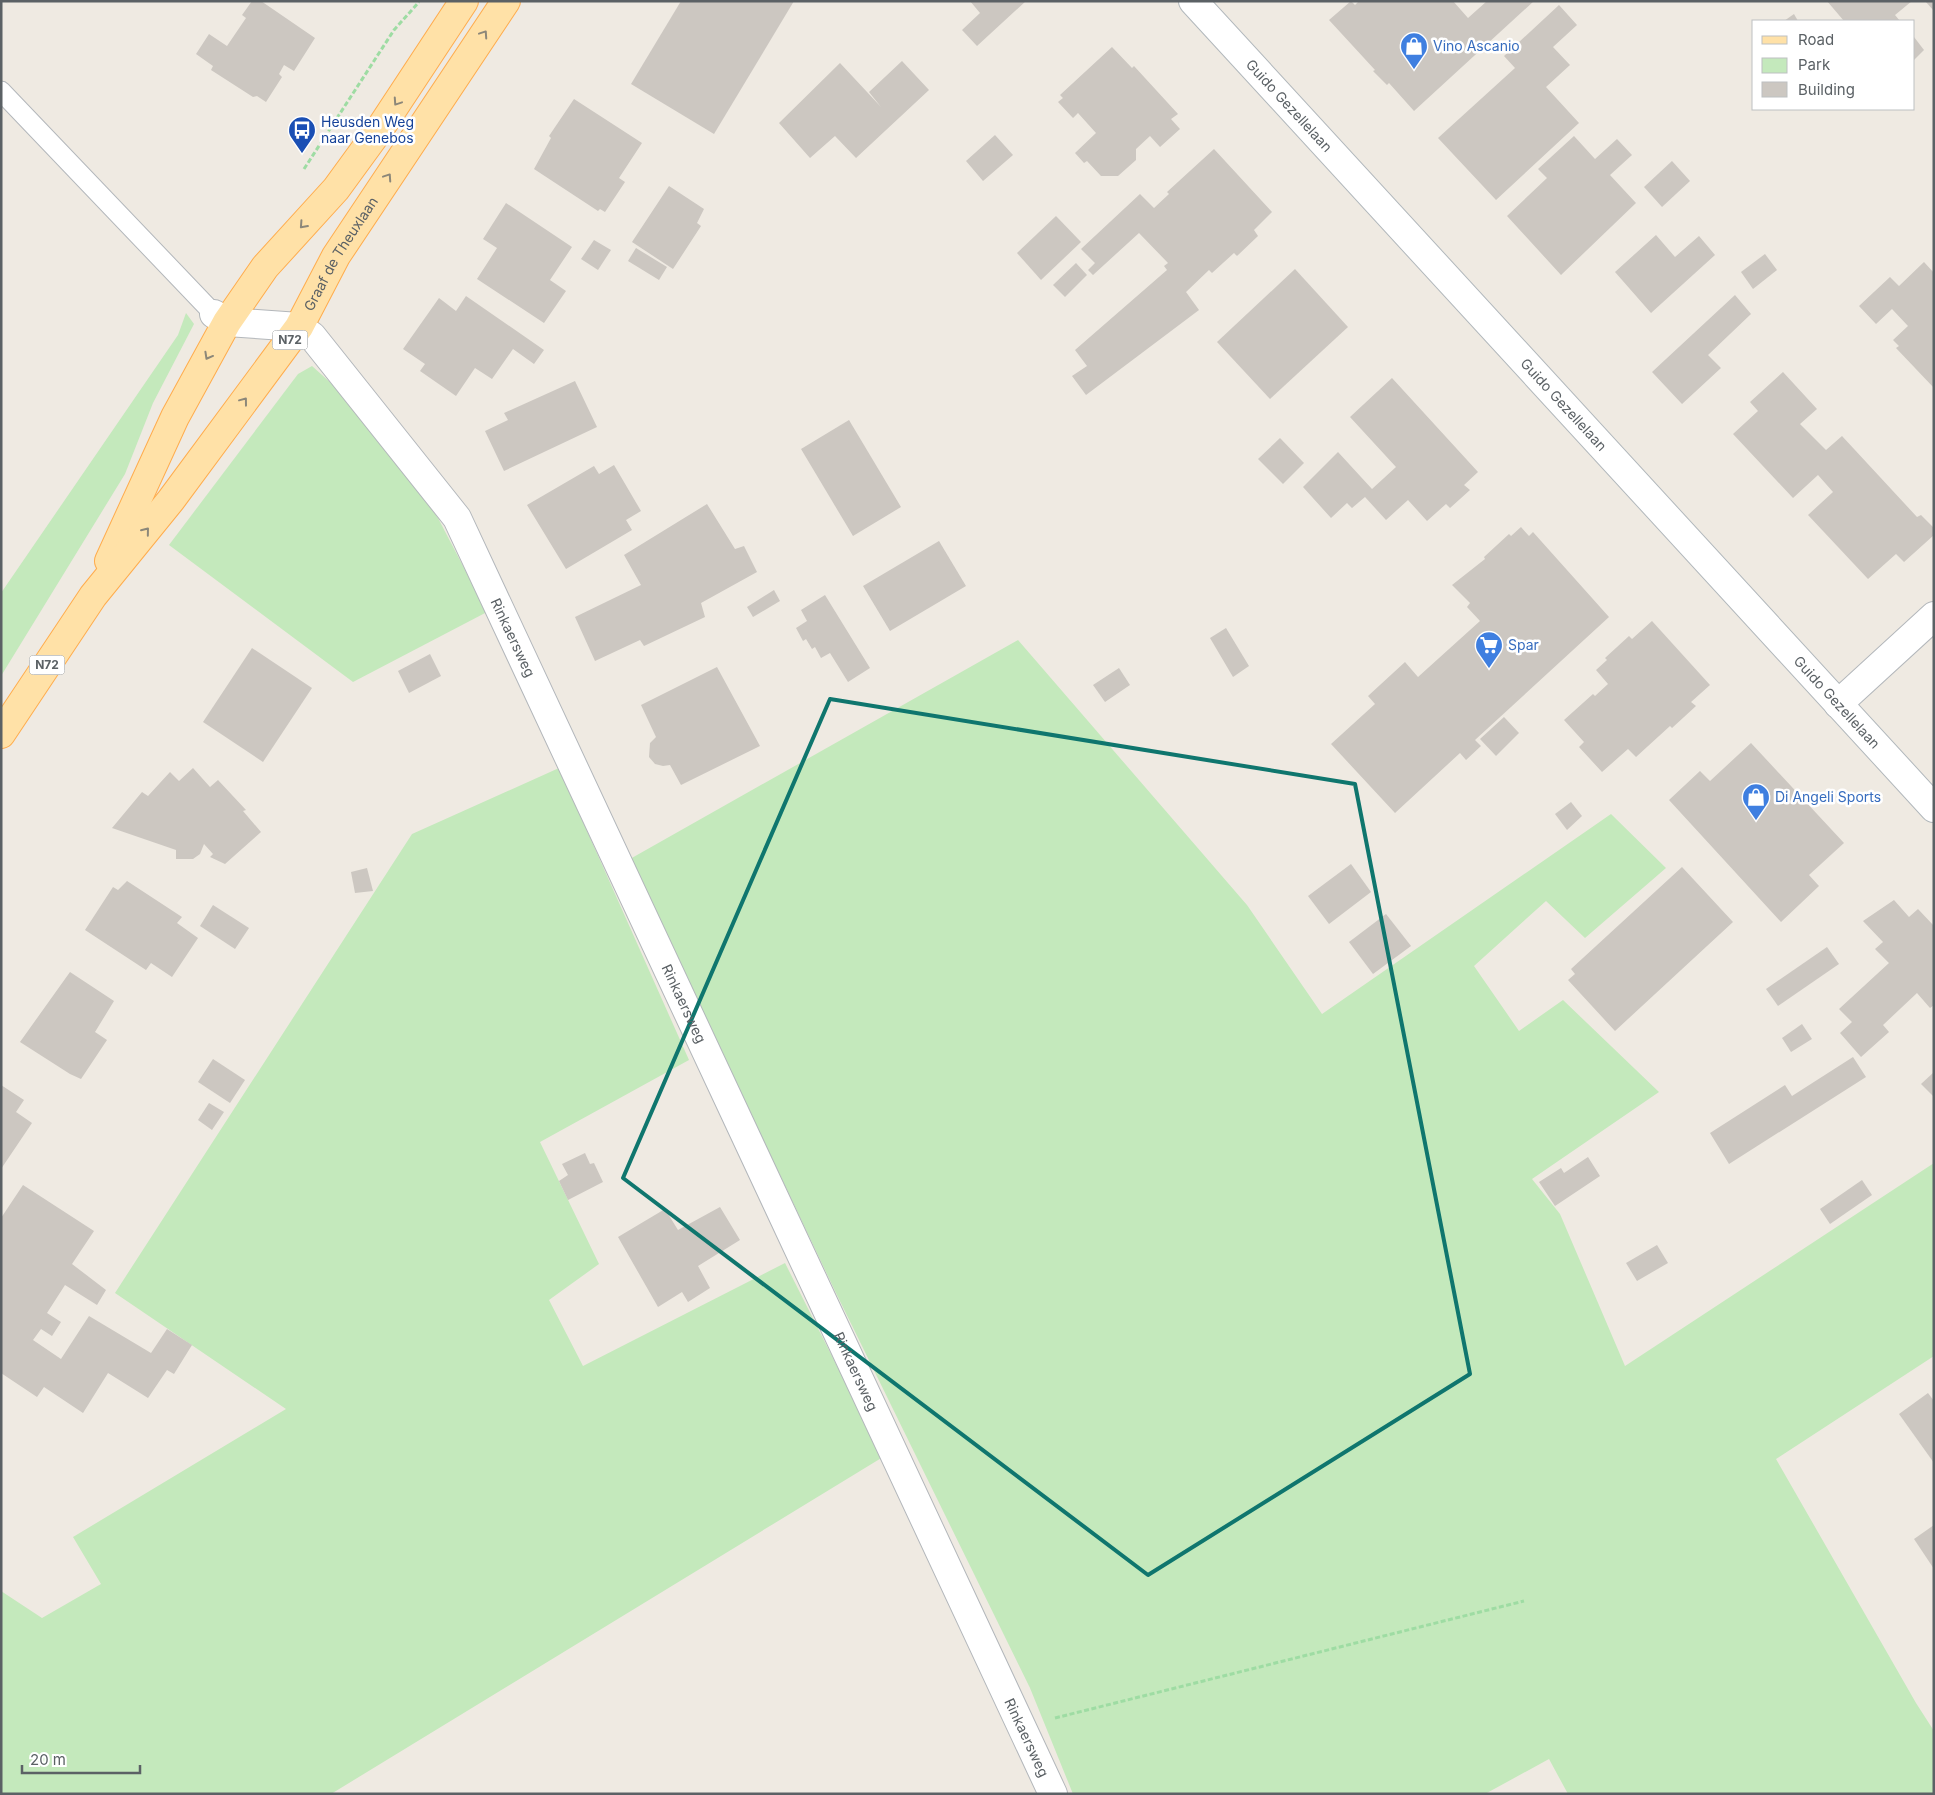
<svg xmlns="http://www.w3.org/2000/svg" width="1935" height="1795" font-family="Inter,sans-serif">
	<rect width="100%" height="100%" fill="#efeae2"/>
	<g fill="#c4e9bc">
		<polygon points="186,313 194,324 153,403 125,474 1,676 1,593 178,335"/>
		<polygon points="312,366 360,409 438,518 487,612 353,682 169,545 298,374"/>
		<polygon points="1018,640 1247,905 1322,1014 1611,814 1666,868 1585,938 1546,901 1474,966 1519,1031 1563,1000 1659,1092 1532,1179 1560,1214 1625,1366 1934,1163 1934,1356 1776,1459 1916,1703 1934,1731 1934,1794 1568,1794 1549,1759 1485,1794 1073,1794 1030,1688 835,1291 630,859"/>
		<polygon points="559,768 689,1060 540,1142 599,1264 549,1300 583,1366 785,1263 883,1457 331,1794 1,1794 1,1591 42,1618 101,1584 73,1537 286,1409 115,1293 412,834"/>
	</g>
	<g fill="#ccc7c1">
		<polygon points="252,1 261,1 315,38 294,71 284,65 279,74 282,77 266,102 257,96 253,97 211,70 213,66 196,54 209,34 227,46 246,18 242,15"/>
		<polygon points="681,1 794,1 714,134 631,84"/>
		<polygon points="970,1 1026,1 977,46 962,30 980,13"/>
		<polygon points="1351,1 1355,5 1359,1 1453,1 1468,18 1487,1 1534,1 1414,111 1389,83 1387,85 1373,71 1375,70 1329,20"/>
		<polygon points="1827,1 1912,1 1895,15 1900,21 1844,21"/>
		<polygon points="1925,1 1934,1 1934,11"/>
		<polygon points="1559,5 1577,25 1553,47 1570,65 1546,87 1579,123 1496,200 1438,138 1515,68 1504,56"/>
		<polygon points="1794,14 1798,21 1784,21"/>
		<polygon points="1914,37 1924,50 1914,60"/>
		<polygon points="1112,47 1132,68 1134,66 1178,114 1171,119 1180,129 1160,147 1150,136 1136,149 1136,160 1118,176 1101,176 1087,161 1084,163 1075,153 1096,133 1078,113 1073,118 1058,102 1063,98 1060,95"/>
		<polygon points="902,61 929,90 856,158 835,136 810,158 779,123 840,63 881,107 869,92"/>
		<polygon points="574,99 642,143 619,178 625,182 605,212 600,209 598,211 534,169 551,138 549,136"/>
		<polygon points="995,135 1013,155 983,181 966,161"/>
		<polygon points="1574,136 1595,159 1617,139 1632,155 1610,175 1636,203 1561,275 1507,216 1547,178 1538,169"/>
		<polygon points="1214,149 1272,212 1254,230 1258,236 1237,256 1234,253 1212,273 1209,270 1186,292 1199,310 1086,395 1072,376 1087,366 1075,350 1167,270 1164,266 1168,263 1139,233 1093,275 1088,270 1095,263 1081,249 1140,194 1154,208 1169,194 1167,192"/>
		<polygon points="1672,161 1690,181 1662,207 1644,187"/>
		<polygon points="669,186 704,209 697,223 701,226 673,269 632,242"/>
		<polygon points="506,203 572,247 550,280 566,291 544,323 477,279 497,248 483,239"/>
		<polygon points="1056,216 1081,242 1041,280 1017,253"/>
		<polygon points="1656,235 1675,257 1699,236 1715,255 1651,313 1615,272"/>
		<polygon points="594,240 611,250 598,270 581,259"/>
		<polygon points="636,248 667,267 659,280 628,261"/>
		<polygon points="1765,254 1777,270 1753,289 1741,272"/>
		<polygon points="1924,262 1934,273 1934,388 1896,348 1899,346 1893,340 1908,326 1892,309 1876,324 1859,306 1890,277 1899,286"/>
		<polygon points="1076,263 1087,275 1065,297 1053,285"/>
		<polygon points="1295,269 1348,327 1270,399 1217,342"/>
		<polygon points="1735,295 1751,314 1708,355 1721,368 1682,404 1652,372"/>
		<polygon points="466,296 544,350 534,364 513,349 492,379 475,368 456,396 420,371 425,364 403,349 439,298 456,311"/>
		<polygon points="1783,372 1817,409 1800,424 1826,450 1842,436 1917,517 1921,515 1934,528 1934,535 1904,562 1896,554 1868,579 1808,515 1833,492 1818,475 1793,498 1733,434 1758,411 1750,402"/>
		<polygon points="1392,378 1478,472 1464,485 1470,490 1450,508 1446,504 1427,521 1408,500 1386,520 1365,497 1352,508 1347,503 1331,518 1303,487 1338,452 1372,489 1396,467 1350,417"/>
		<polygon points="575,381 597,427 504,471 485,431 508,420 504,413"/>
		<polygon points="849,420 901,507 853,536 801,449"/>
		<polygon points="1280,438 1304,463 1283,484 1258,459"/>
		<polygon points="614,465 641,511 626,520 632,530 566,569 527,505 594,466 599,474"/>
		<polygon points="707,504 735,549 744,546 757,572 701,603 705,617 644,646 640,640 595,661 575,617 641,585 624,555"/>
		<polygon points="1521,527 1529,536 1533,532 1609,617 1475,740 1481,746 1466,760 1460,753 1395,813 1331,744 1375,704 1368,696 1405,662 1418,677 1480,621 1467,607 1470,603 1452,585 1485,559 1484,557 1509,534 1511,536"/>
		<polygon points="939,541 966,586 890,631 863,586"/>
		<polygon points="774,590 780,601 753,617 747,607"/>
		<polygon points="825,595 870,668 848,682 830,653 821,658 815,647 812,649 806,639 803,641 796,628 807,621 801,610"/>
		<polygon points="1652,621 1710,685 1691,702 1696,706 1672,728 1670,726 1636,757 1628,749 1602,772 1579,747 1584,742 1564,720 1593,694 1595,696 1608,684 1596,670 1607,660 1605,658 1629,636 1632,639"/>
		<polygon points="1226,628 1249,666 1233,677 1210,638"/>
		<polygon points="252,648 312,688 263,762 203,722"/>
		<polygon points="430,654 441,676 409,693 398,671"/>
		<polygon points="717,667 760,746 681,785 670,765 663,766 655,764 649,757 650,743 656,737 641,705"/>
		<polygon points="1119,668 1130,685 1105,702 1093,685"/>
		<polygon points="1504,717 1519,733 1496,756 1480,739"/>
		<polygon points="1751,743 1844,843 1809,875 1819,886 1781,922 1669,800 1700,771 1710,781"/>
		<polygon points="193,768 210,787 218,780 246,810 243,811 261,832 225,864 210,857 213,854 204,844 200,854 193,859 176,859 176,850 112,828 142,792 148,796 170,772 179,781"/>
		<polygon points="1571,802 1582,816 1567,830 1555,814"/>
		<polygon points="1351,864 1371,892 1329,924 1308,896"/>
		<polygon points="1682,867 1733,922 1615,1031 1568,980 1575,974 1571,969"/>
		<polygon points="367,868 373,891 355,893 351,872"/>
		<polygon points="127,881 182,917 177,923 198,938 172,977 151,963 146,970 85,930 113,887 118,890"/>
		<polygon points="1894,900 1909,917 1918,909 1934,926 1934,1005 1930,1008 1917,993 1883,1025 1889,1032 1861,1057 1840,1033 1852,1022 1839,1009 1889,963 1875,949 1883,942 1863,921"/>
		<polygon points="213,905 249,928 235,949 200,926"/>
		<polygon points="1386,914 1411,946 1373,974 1349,942"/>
		<polygon points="1827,947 1839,964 1778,1006 1766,989"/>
		<polygon points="70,972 114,1001 95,1032 107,1040 81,1079 70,1074 20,1042"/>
		<polygon points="1802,1024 1812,1039 1791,1052 1782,1038"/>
		<polygon points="1853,1057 1866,1077 1729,1164 1710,1133 1785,1085 1792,1096"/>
		<polygon points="213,1059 245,1080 230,1103 198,1082"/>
		<polygon points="1934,1072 1934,1097 1921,1084"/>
		<polygon points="1,1085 24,1100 16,1112 32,1123 1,1169"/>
		<polygon points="209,1103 224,1112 212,1130 198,1120"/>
		<polygon points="585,1153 590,1164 594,1163 603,1182 568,1200 559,1181 568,1175 562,1164"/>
		<polygon points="1588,1157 1600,1176 1555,1206 1539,1182 1561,1168 1564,1173"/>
		<polygon points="1862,1180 1872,1195 1830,1224 1820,1209"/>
		<polygon points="23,1185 94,1231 72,1264 106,1290 97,1305 65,1285 47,1313 61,1322 52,1336 41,1329 33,1340 61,1359 89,1316 151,1353 167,1329 192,1345 174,1374 167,1370 148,1398 108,1373 83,1413 44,1387 37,1397 1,1373 1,1218"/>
		<polygon points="720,1207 740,1240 698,1266 710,1288 688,1302 682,1292 658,1307 618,1237 665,1209 678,1230"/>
		<polygon points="1657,1245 1668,1263 1637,1281 1626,1263"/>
		<polygon points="1928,1393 1934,1401 1934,1463 1899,1414"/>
		<polygon points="1934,1525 1934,1569 1914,1539"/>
	</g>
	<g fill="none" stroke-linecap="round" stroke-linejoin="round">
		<g stroke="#b3b7bb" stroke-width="21">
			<polyline id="lane" points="1,91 214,314"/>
		</g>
		<g stroke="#b3b7bb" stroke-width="30">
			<g id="street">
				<path id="s1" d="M214 314 227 322 299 327 312 336 457 518 1053 1794"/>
				<polyline points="1838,704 1934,616"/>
			</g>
		</g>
		<g stroke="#b2b8bc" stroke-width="30">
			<g id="secondary">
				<path id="s2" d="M1193 1 1934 808"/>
			</g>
		</g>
		<g stroke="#ffac4c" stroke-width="30">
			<g id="primary">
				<polyline points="109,561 175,417 227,322 265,267 336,189 379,130 464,1"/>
				<path id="s3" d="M1 734 93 596 171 500 299 327 336 256 506 1"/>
			</g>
		</g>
		<g stroke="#9edca3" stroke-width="3" stroke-dasharray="5 2.5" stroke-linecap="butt">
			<polyline points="304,169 394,30 419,2"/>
			<polyline points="1055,1718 1524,1601"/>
		</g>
		<use href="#lane" stroke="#fff" stroke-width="19"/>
		<use href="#street" stroke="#fff" stroke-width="28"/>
		<use href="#secondary" stroke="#fff" stroke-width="28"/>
		<use href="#primary" stroke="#ffe1a7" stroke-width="28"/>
	</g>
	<defs><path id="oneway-chevron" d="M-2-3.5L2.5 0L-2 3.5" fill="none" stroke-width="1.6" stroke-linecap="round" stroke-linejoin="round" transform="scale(1.25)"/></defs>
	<g stroke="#8c8779">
		<use href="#oneway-chevron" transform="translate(484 34) rotate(-56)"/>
		<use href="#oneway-chevron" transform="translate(397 102) rotate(124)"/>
		<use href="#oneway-chevron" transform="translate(388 177) rotate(-56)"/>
		<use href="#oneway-chevron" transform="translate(303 225) rotate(132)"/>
		<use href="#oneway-chevron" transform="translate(208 356) rotate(119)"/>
		<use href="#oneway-chevron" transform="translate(244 401) rotate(-53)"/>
		<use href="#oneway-chevron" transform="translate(146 531) rotate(-51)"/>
	</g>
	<path fill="none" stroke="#0f766e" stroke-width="4" stroke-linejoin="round" d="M830 699 1355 784 1470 1374 1148 1575 623 1178Z"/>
	<defs>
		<g id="shop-pin" transform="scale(1.4375)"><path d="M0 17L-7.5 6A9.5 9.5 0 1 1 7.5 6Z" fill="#3f7fe0" stroke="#fff"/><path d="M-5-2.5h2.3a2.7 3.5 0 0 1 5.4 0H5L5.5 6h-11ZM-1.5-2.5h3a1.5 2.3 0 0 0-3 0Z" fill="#fff"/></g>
		<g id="bus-pin" transform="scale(1.4375)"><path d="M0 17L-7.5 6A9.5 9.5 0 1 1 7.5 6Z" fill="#1a4fb4" stroke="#fff"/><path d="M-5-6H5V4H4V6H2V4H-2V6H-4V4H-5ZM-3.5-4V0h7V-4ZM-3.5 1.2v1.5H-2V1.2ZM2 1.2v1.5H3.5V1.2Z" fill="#fff"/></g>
		<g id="supermarket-pin" transform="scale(1.4375)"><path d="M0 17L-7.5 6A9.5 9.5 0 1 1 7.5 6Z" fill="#3f7fe0" stroke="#fff"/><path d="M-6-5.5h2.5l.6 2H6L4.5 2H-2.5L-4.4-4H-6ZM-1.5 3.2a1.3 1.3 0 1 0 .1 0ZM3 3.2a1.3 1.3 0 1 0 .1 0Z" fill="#fff"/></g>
	</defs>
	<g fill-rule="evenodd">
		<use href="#shop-pin" x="1414" y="46"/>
		<use href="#bus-pin" x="302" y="130"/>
		<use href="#supermarket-pin" x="1489" y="645"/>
		<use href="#shop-pin" x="1756" y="797"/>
	</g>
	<g text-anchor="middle" stroke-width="5" stroke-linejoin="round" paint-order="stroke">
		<g fill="#fff" stroke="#8c9093" stroke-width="1">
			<rect x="272.5" y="330.5" width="35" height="19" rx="4"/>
			<rect x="29.5" y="655.5" width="35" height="19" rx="4"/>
		</g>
		<g font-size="12" font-weight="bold" fill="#5b6165">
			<text x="290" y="344">N72</text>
			<text x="47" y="669">N72</text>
		</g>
		<g font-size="14" fill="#366cbe" stroke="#fff" text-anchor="start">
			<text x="1433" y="51">Vino Ascanio</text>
			<text x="1508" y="650">Spar</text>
			<text x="1775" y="802">Di Angeli Sports</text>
		</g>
		<g font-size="14" fill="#5b6165" stroke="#fff">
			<text dy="5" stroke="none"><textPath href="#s2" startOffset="142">Guido Gezellelaan</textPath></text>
			<text dy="5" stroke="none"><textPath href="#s3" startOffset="589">Graaf de Theuxlaan</textPath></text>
			<text dy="5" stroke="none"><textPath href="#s2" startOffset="548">Guido Gezellelaan</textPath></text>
			<text dy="5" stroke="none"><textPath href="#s1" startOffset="468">Rinkaersweg</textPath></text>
			<text dy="5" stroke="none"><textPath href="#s2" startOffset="952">Guido Gezellelaan</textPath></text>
			<text dy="5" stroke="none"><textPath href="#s1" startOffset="872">Rinkaersweg</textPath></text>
			<text dy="5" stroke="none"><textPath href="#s1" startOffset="1278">Rinkaersweg</textPath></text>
			<text dy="5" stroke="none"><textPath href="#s1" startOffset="1682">Rinkaersweg</textPath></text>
		</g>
		<g font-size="14" fill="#164399" stroke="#fff" text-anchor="start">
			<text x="321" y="127">Heusden Weg<tspan x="321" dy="16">naar Genebos</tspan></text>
		</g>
	</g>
	<rect width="1935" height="1795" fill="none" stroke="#5b6165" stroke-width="5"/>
	<rect x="1752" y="20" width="162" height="90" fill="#ffffff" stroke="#bdc0c1"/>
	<rect x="1762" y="36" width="25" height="8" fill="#ffe1a7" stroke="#bdc0c1"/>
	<text x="1798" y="45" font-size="15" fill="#5b6165">Road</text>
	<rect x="1762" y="58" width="25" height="15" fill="#c4e9bc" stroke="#bdc0c1"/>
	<text x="1798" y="70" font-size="15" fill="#5b6165">Park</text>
	<rect x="1762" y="82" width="25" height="15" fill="#ccc7c1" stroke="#bdc0c1"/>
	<text x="1798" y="95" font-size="15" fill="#5b6165">Building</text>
	<path d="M22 1765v8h118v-8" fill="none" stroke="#5b6165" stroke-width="2.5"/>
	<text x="30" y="1765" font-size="15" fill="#5b6165" stroke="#ffffff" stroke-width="4" paint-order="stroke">20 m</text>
</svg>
